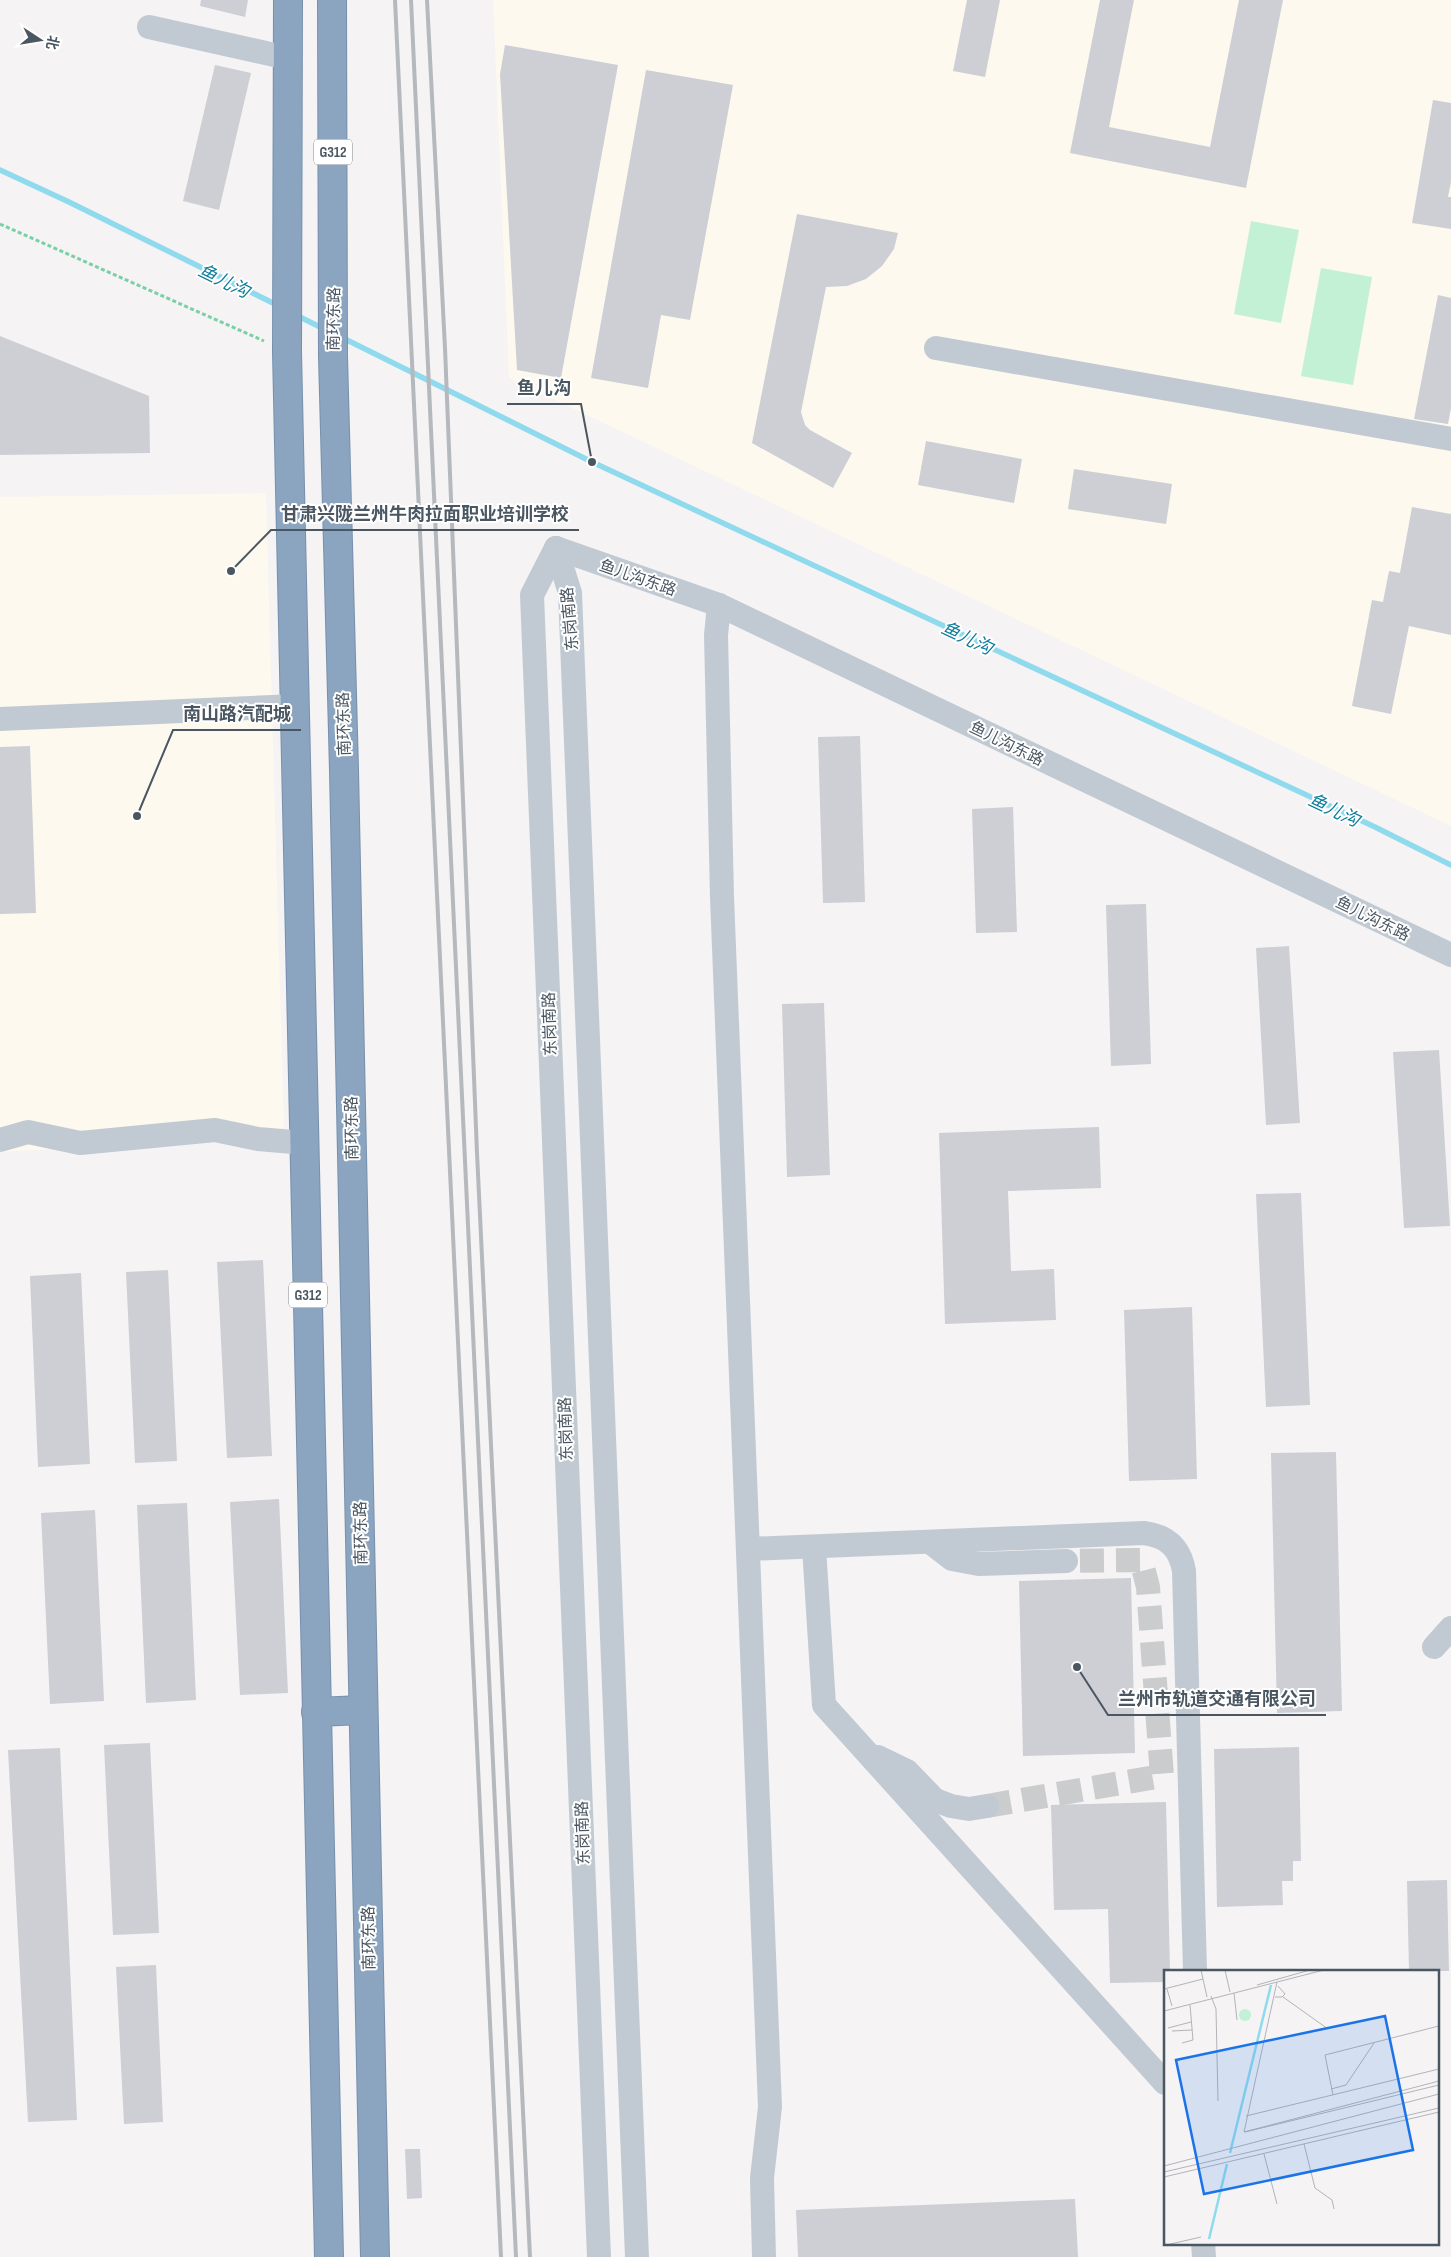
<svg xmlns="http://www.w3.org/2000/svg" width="1451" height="2257" font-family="'Sofia Sans Condensed','Noto Sans SC',sans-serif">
	<rect width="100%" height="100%" fill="#f5f3f3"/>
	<g fill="#fdf9ef">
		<polygon points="493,0 1451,0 1451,826 509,378"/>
		<polygon points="266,493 284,1135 0,1152 0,497"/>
	</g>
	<g fill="#c3f1d5">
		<polygon points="1251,221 1299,230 1281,323 1234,314"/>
		<polygon points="1321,268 1372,277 1353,385 1301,376"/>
	</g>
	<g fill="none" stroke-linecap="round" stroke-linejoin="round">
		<g stroke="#90daee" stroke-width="5.5">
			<polyline points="0,170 69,202 279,306"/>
			<polyline points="296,315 326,330"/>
			<polyline points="341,337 592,462 1375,827 1451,865"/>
		</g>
	</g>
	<g fill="#cdcfd5">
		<polygon points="201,0 248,0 245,17 200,6"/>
		<polygon points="967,0 1000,0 985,77 953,71"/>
		<polygon points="1100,0 1134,0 1109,127 1210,147 1239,0 1283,0 1246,188 1070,153"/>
		<polygon points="505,45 618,65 561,378 517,370 500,74"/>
		<polygon points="215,65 251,73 219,210 183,201"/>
		<polygon points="646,70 733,85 690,320 661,315 648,388 591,378"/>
		<polygon points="1433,100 1451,103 1451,182 1448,197 1451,197 1451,229 1412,223"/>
		<polygon points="797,214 898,233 894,249 882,266 866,279 847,286 826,287 801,412 805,425 810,430 852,453 833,488 752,443"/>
		<polygon points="1438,295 1451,298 1451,408 1448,424 1414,419"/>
		<polygon points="0,336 149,396 150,453 0,455"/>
		<polygon points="926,441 1022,459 1014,503 918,485"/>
		<polygon points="1074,469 1172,484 1166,524 1068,509"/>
		<polygon points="1412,507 1451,514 1451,635 1409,626 1391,714 1352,706 1372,600 1383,602 1389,571 1400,573"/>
		<polygon points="860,736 865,902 823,903 818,737"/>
		<polygon points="30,746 36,913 0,914 0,747"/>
		<polygon points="1013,807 1017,932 976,933 972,809"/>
		<polygon points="1146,904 1151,1064 1111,1066 1106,905"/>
		<polygon points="1289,946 1300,1123 1266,1125 1256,948"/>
		<polygon points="824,1003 830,1175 787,1177 782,1004"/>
		<polygon points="1439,1050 1450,1226 1404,1228 1393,1052"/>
		<polygon points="1099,1127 1101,1188 1008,1191 1011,1271 1054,1269 1056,1320 945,1324 939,1133"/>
		<polygon points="1301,1193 1310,1405 1266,1407 1256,1194"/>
		<polygon points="263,1260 272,1456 227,1458 217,1262"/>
		<polygon points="168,1270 177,1461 135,1463 126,1272"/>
		<polygon points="81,1273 90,1464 38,1467 30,1276"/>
		<polygon points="1192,1307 1197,1479 1129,1481 1124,1310"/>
		<polygon points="1336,1452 1342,1711 1277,1713 1271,1453"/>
		<polygon points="279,1499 288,1693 240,1695 230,1502"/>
		<polygon points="187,1503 196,1700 146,1703 137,1505"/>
		<polygon points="95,1510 104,1701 50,1704 41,1513"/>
		<polygon points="1131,1578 1135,1753 1023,1756 1019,1581"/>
		<polygon points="150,1743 159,1933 113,1935 104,1745"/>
		<polygon points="1299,1747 1301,1861 1293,1861 1293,1881 1282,1881 1283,1905 1217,1907 1214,1749"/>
		<polygon points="60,1748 77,2120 28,2122 8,1750"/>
		<polygon points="1166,1802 1170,1971 1165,1971 1165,1982 1110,1983 1108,1909 1054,1910 1051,1805"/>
		<polygon points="1447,1880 1449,1971 1409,1971 1407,1881"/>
		<polygon points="156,1965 163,2122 124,2124 116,1967"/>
		<polygon points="405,2149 420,2149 422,2198 407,2199"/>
		<polygon points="1075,2199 1078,2257 798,2257 796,2210"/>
	</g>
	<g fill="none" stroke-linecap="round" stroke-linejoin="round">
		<polyline stroke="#caccce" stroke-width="24" stroke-dasharray="24 12" stroke-linecap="butt" points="987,1806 1162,1776 1148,1587 1141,1560 1066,1561"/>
		<g stroke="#7690ad" stroke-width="30">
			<g id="highway">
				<polyline points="288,0 287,352 329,2257"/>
				<polyline points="332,0 333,356 344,770 375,2257"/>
				<polyline points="316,1712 363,1710"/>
			</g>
		</g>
		<polyline stroke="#7ad0a6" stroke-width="3" stroke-dasharray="4 2.5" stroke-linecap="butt" points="0,224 264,341"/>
		<g stroke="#c1cad2" stroke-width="24">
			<polyline points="149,27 288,58"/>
			<polyline points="936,348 1451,439"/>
			<polyline points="556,548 532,595 599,2257"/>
			<polyline points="556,548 570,593 637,2257"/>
			<polyline points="556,548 719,605 1451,955"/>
			<polyline points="719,605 716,635 722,897 770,2107 762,2178 764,2257"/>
			<polyline points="0,719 296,706"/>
			<polyline points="0,1140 28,1132 80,1143 215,1130 258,1139 305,1143"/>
			<polyline points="930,1542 952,1559 979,1564 1066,1561"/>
			<polyline points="814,1547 824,1705 1165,2083"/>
			<path d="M748 1549 1144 1533C1168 1536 1180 1548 1184 1571L1195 1971"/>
			<polyline points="1434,1647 1451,1628"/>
			<polyline points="878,1757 907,1771 935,1800 951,1806 969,1809 987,1806"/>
			<polyline points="1203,2243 1204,2257"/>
		</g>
		<use href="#highway" stroke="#8ba5c1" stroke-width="28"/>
		<g stroke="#b5b8bd" stroke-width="4">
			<polyline points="395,0 501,2257"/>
			<polyline points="411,0 516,2257"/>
			<polyline points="427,0 445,348 477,1153 530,2257"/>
		</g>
	</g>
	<g text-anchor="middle" stroke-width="4" stroke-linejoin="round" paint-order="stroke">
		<g fill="#fff" stroke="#808990" stroke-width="1">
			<rect x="314" y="139.5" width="38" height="25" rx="4"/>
			<rect x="289" y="1282.5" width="38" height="25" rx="4"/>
		</g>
		<g font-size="15" font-weight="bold" fill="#4a5661">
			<text x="333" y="157">G312</text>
			<text x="308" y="1300">G312</text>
		</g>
		<g font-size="16" fill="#4a5661" stroke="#fff">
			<text transform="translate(333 319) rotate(-89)" y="6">南环东路</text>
			<text transform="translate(638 577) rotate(19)" y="6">鱼儿沟东路</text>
			<text transform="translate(569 619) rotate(-95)" y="6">东岗南路</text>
			<text transform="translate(343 724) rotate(-92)" y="6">南环东路</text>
			<text transform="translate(1007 743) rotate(26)" y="6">鱼儿沟东路</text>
			<text transform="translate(1373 918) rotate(26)" y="6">鱼儿沟东路</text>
			<text transform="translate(549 1024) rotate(-92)" y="6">东岗南路</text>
			<text transform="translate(351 1128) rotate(-91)" y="6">南环东路</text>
			<text transform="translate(565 1429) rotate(-92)" y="6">东岗南路</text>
			<text transform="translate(360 1533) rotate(-91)" y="6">南环东路</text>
			<text transform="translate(582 1833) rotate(-92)" y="6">东岗南路</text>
			<text transform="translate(368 1938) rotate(-91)" y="6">南环东路</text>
		</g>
		<g font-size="18" font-style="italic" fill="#0c7c9b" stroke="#fff">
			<text transform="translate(224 281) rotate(26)" y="6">鱼儿沟</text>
			<text transform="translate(967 638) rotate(25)" y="6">鱼儿沟</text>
			<text transform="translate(1334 810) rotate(25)" y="6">鱼儿沟</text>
		</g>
	</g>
	<g transform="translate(1164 1970)">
		<rect width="275" height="275" fill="#f5f3f3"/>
		<path d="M75 45a6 6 0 1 1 12 0a6 6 0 1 1-12 0Z" fill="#c3f1d5"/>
		<path fill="none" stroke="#90daee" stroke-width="2.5" d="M66 183 107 15M45 269 63 194"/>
		<path fill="none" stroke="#b1b4b9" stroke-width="1" d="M37 0 43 27M61 0 66 22M93 15 146 0M0 19 39 9M3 19 8 36M70 23 73 50M47 26 52 39 54 131M111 27H118L121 24 114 16M119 27 164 59M0 41 160 0M0 55V90M4 58 27 52M8 61 28 60M18 73 29 70 26 35M167 119 182 115 210 73M169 125 161 85 275 56M82 146 275 99M80 162 275 111M80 162 113 12M81 162 275 115M140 174 151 218 168 230 170 239M100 184 113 234M0 196 275 124M0 202 275 138M0 207 275 142M2 275 37 267"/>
		<path fill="#1a73e8" fill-opacity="0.15" stroke="#1a73e8" stroke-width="2.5" d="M221 46 249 180 40 224 12 90Z"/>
		<rect width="275" height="275" fill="none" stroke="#4a5661" stroke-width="2.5"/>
	</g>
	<path fill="none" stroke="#4a5661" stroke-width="2" d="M592 462L581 404H507M231 571L271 530H579M137 816L173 730H301M1077 1667L1108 1715H1326"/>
	<g fill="#4a5661" stroke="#fff" stroke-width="2">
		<circle cx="592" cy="462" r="5"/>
		<circle cx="231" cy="571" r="5"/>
		<circle cx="137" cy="816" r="5"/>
		<circle cx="1077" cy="1667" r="5"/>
	</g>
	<g font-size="18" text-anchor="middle" font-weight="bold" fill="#4a5661" stroke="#fff" stroke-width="4" stroke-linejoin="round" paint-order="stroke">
		<text x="544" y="394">鱼儿沟</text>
		<text x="425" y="520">甘肃兴陇兰州牛肉拉面职业培训学校</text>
		<text x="237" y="720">南山路汽配城</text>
		<text x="1217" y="1705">兰州市轨道交通有限公司</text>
	</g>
	<g transform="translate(40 40) rotate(102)" stroke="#ffffff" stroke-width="4" paint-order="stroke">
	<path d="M0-4L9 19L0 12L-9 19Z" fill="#4a5661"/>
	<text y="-8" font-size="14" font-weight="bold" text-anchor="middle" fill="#4a5661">北</text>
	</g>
</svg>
